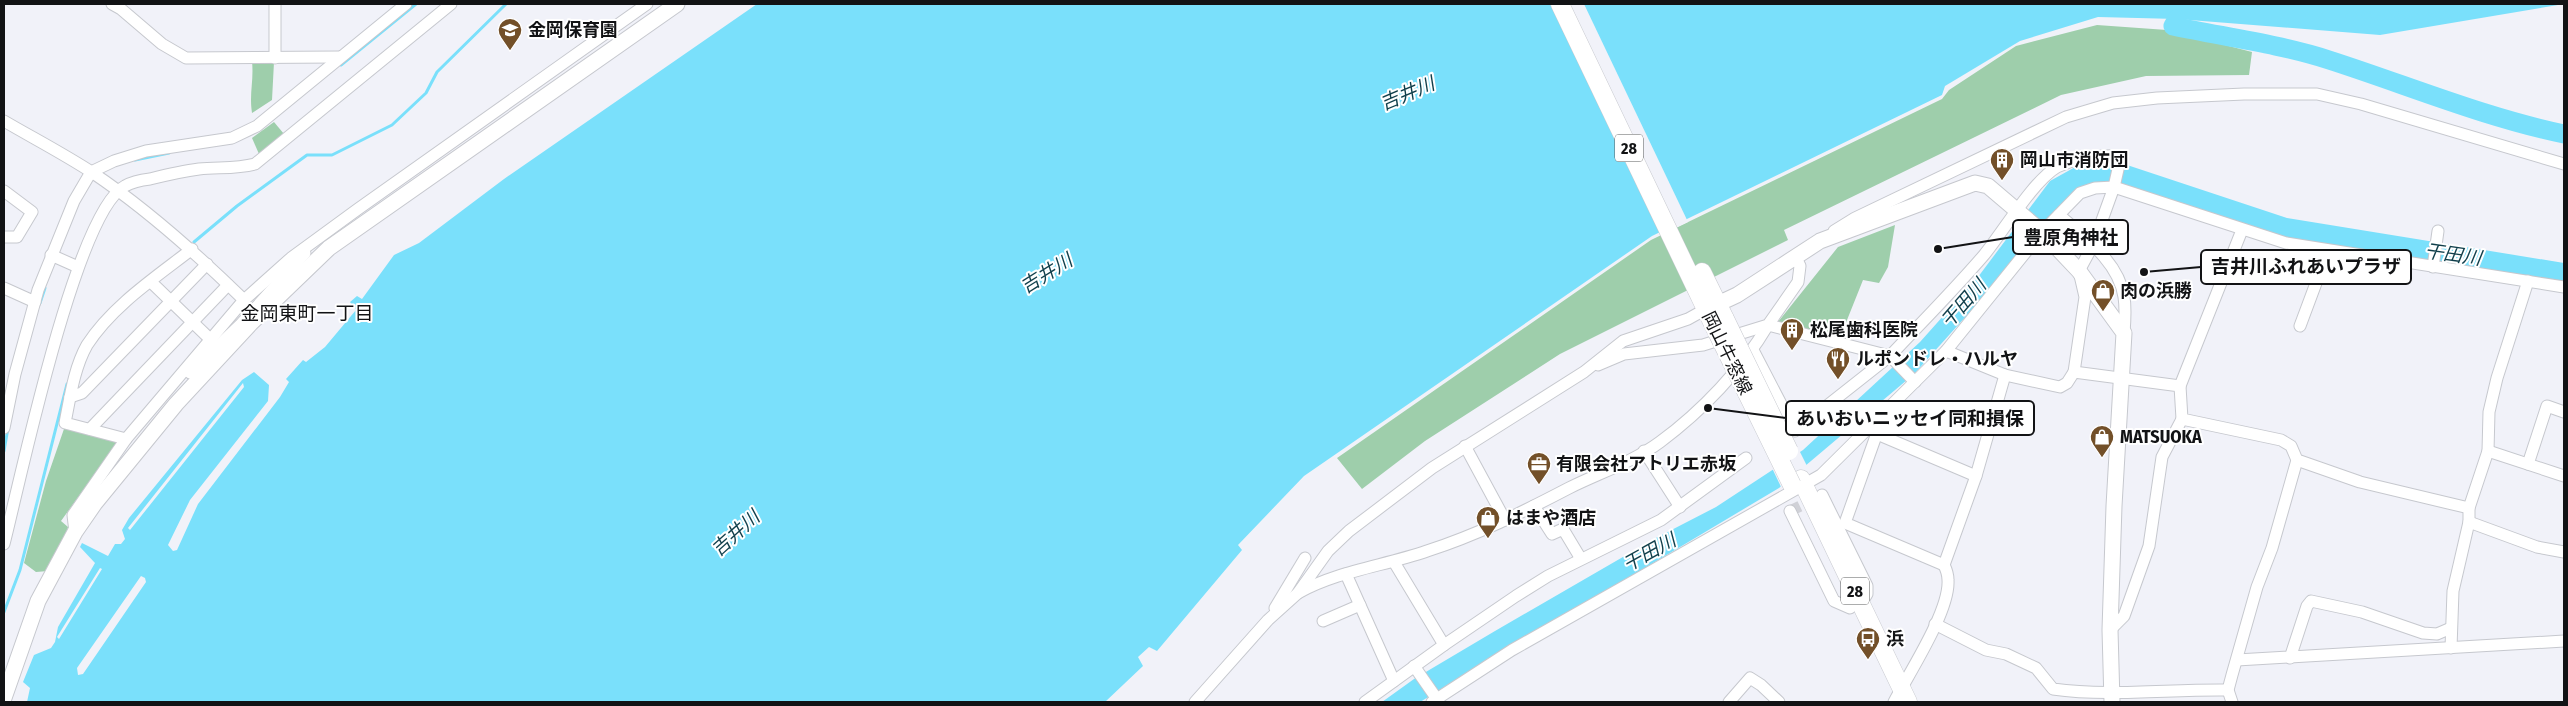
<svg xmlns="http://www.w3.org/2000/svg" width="2568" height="706" font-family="'Fira Sans Condensed','Noto Sans JP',sans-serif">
	<rect width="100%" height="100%" fill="#f1f2f9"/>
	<g fill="#9eceab">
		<polygon points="2097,25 2167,30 2252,52 2249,75 2146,76 2061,95 1784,230 1788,240 1560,354 1425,441 1362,489 1337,458 1651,240 1942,99 1949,90 2016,46"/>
		<path d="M252 61 274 62 272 100 252 113C249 93 254 81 252 61Z"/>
		<polygon points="274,122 284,134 259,154 252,138"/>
		<polygon points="1895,225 1888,267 1879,283 1863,280 1839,340 1778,322 1838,247"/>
		<polygon points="65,426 119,440 61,521 68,527 64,544 48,571 36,572 24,563 46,481"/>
	</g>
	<g fill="#7ae0fb" fill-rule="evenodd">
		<path d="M757 4H2564L2380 35 2177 19 2098 17 2020 41 1945 86 1942 95 1652 236 1304 476 1238 545 1242 550 1157 651 1149 647 1138 657 1143 666 1105 702H27L30 688 23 682 34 655 51 648 55 642 58 627 95 563 80 547 82 543 108 556 115 544H121L125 539 122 530 129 518 242 380 254 372 269 385 268 401 190 500 168 545 173 551 177 550 198 504 280 397 289 382 286 379 303 360 306 362 325 347 356 310 350 302 357 296 362 299 394 255 419 243 504 179ZM243 383 244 387 130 530 128 528ZM100 568 102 569 59 639 57 637ZM141 576 145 578 146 582 83 674 78 675 77 668Z"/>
		<polygon points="2112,160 2287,218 2564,263 2564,285 2289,240 2092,184 2022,254 1914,374 1779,488 1420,702 1382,702 1414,679 1495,631 1654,539 1716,507 1803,450 1920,342 1978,277 2050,181 2077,166"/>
	</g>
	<g fill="#f1f2f9">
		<polygon points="1550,4 1584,4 1688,222 1661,235"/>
		<polygon points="1799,450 1808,468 1782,489 1772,468"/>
	</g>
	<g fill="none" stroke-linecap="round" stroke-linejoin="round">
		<g stroke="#7ae0fb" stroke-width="3">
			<polyline points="341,65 416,4"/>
			<polyline points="135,160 169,153"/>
			<polyline points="194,242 237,206 307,155 332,155 392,125 426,93 437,72 506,4"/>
			<polyline points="40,303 45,288"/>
			<polyline points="4,451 8,428"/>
			<polyline points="4,612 20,570 67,384"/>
		</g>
		<path stroke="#7ae0fb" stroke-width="19" d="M2177 19 2173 26C2225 37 2279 44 2329 60 2407 85 2483 117 2564 134"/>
		<polyline stroke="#d0d1d7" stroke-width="11" stroke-dasharray="11 5.5" stroke-linecap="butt" points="1790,511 1817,498"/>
		<g stroke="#c6c8ce" stroke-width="13">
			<g id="street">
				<polyline points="112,4 121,9 162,44 186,58 340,57"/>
				<polyline points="275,58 275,4"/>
				<path d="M4 121C33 138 64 154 93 173 148 210 197 254 244 300L126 439 65 423C70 398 74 368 87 345 112 306 156 277 192 249"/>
				<polyline points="4,191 32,212 17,237 4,237"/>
				<path d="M2059 215C2084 237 2119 262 2124 297 2126 309 2125 321 2124 333"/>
				<polyline points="1834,231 1855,218 2066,117 2113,103 2157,98 2244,94 2317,94 2361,104 2564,164"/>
				<polyline points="51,255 78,267"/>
				<polyline points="2433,267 2438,231"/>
				<polyline points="151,282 210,339"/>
				<polyline points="4,288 35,302"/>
				<polyline points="244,300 291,258 358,209 647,4"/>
				<polyline points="2300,326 2328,251"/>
				<polyline points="1753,350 1795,431 1890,356"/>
				<polyline points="1946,351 2005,375 2060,387 2067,383 2074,372 2180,386 2182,419 2281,440 2291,446 2297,460 2360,482 2469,508"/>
				<polyline points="1598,365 1624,354 1703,345 1768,325 1798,282 1800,266 1795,256"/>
				<polyline points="190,373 241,324 305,253"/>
				<path d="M1915 382 1890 356C1921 323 1954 290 1984 255 2003 232 2033 181 2057 167 2077 157 2099 155 2121 156L2114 187 2093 245 2079 271 2085 297 2074 372"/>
				<polyline points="2180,386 2242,230"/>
				<polyline points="70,397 82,393 207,264"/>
				<polyline points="1882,419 1845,523 1944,565"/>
				<polyline points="4,428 15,374 38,290 74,201 91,172 114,161 146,151 232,138 257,126 406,4"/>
				<polyline points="90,429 228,285"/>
				<polyline points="1877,434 1976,476"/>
				<polyline points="1465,446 1505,520"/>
				<polyline points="1644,451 1680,507"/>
				<polyline points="2488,451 2564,476"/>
				<polyline points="2528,464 2547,406 2564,412"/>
				<polyline points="1822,495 1867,586 1867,594 1861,604"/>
				<polyline points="1534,506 1552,534 1563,529 1581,559"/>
				<polyline points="1790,511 1834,601 1850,608"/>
				<polyline points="2469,522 2537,547 2564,552"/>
				<polyline points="75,532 73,515 126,439"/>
				<path d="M4 544C20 482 76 211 125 186 132 182 142 180 150 179 166 175 183 171 199 169 218 167 236 169 255 164L451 4"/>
				<polyline points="1394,562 1444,645"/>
				<polyline points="1346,574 1394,681"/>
				<path d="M1298 593C1337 571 1384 566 1427 551 1477 535 1523 512 1569 488 1599 473 1633 462 1660 442 1702 411 1742 369 1768 325L1890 356"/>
				<polyline points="1275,608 1305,558"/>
				<polyline points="1323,621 1360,605"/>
				<path d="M1935 624 1986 650 2006 654 2036 668 2053 689C2110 697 2170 689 2228 690"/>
				<polyline points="2110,630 2124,616 2149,546 2162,457 2182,419"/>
				<polyline points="2451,648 2453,591 2469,522 2469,508 2488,451 2489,412 2497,378 2528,281"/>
				<polyline points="2290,658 2307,606 2311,601 2362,612 2423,633 2437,634 2451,628"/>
				<polyline points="2237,660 2564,641"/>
				<polyline points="1414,666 1439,702"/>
				<polyline points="1195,702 1268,620 1298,593 1328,551 1349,531 1432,468 1584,372 1623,341 1688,319 1706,309"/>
				<polyline points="1365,702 1444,645 1516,596 1548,576 1661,520 1746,458"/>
				<polyline points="1432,702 1512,650 1821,475 1946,351 2042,232 2080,193 2095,188 2114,187 2286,243 2564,287"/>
				<polyline points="1729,702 1750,678 1761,685 1779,702"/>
				<path d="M1894 702C1909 673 1950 611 1948 580 1948 575 1946 569 1944 565L1976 476 2005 375"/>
				<polyline points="2232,702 2228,690 2232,675 2257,587 2272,548 2297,460"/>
			</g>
		</g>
		<g stroke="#c6c8ce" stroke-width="17">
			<g id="secondary">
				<polyline points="1707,309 1737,295 1820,241 1975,183 1988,186 2042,232 2079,271 2124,333 2114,506 2110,630 2112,702"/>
				<polyline points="4,698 38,601 75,532 95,503 176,404 252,322 329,248 677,4"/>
			</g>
		</g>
		<g stroke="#c6c8ce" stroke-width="19">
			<g id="primary">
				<polyline points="1560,4 1713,324"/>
				<polyline points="1702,272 1725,319"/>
				<polyline points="1801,479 1908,702"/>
			</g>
		</g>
		<use href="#street" stroke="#fff" stroke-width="11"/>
		<use href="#secondary" stroke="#fff" stroke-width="15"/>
		<use href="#primary" stroke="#fff" stroke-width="18"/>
		<g stroke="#c6c8ce" stroke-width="19" stroke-linecap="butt">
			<g id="primary-bridge">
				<polyline points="1725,319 1789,451"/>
				<polyline points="1713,324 1792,485"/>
			</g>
		</g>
		<use href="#primary-bridge" stroke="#fff" stroke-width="18"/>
	</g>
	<defs>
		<g id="school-pin" transform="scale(1.25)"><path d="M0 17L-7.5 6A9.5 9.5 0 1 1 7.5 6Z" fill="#735029" stroke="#fff"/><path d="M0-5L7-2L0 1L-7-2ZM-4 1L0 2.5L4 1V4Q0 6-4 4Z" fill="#fff"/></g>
		<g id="building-pin" transform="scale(1.25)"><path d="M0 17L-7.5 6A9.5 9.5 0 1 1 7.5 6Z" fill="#735029" stroke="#fff"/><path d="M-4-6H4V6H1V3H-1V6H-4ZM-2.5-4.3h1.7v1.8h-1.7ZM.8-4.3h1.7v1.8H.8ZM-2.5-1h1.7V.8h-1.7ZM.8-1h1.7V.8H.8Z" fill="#fff"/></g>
		<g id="shop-pin" transform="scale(1.25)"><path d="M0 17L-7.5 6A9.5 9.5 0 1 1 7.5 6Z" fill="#735029" stroke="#fff"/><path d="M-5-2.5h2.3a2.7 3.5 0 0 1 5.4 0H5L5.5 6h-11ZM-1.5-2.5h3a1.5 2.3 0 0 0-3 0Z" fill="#fff"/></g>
		<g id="restaurant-pin" transform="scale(1.25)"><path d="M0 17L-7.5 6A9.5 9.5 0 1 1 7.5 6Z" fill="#735029" stroke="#fff"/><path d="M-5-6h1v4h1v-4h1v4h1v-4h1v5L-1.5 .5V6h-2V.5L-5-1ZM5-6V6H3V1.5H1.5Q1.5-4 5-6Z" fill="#fff"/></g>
		<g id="office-pin" transform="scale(1.25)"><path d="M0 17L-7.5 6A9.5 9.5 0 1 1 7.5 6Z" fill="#735029" stroke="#fff"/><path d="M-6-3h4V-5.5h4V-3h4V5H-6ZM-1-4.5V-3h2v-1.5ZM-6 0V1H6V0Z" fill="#fff"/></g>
		<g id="bus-pin" transform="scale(1.25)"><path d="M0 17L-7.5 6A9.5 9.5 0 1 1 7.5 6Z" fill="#735029" stroke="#fff"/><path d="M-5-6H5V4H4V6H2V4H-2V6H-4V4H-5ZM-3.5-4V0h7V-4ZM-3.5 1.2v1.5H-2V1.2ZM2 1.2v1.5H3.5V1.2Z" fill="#fff"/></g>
	</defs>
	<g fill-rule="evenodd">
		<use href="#school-pin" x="510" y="30"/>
		<use href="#building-pin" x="2002" y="160"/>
		<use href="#shop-pin" x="2103" y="291"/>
		<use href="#building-pin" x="1792" y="330"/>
		<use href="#restaurant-pin" x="1838" y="359"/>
		<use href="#shop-pin" x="2102" y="437"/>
		<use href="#office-pin" x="1539" y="464"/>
		<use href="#shop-pin" x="1488" y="518"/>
		<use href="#bus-pin" x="1868" y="639"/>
	</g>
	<g text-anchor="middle" stroke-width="4" stroke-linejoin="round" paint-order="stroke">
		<g fill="#fff" stroke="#595a5b" stroke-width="1">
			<rect x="1615" y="134.5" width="28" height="27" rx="4"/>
			<rect x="1841" y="577.5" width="28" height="27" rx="4"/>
		</g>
		<g font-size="16" font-weight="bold" fill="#121315">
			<text x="1629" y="154">28</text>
			<text x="1855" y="597">28</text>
		</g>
		<g font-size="18" font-weight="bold" fill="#121315" stroke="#fff" text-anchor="start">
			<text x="528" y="36">金岡保育園</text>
			<text x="2020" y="166">岡山市消防団</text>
			<text x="2120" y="297">肉の浜勝</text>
			<text x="1810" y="336">松尾歯科医院</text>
			<text x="1856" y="365">ルポンドレ・ハルヤ</text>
			<text x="2120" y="443">MATSUOKA</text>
			<text x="1556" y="470">有限会社アトリエ赤坂</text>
			<text x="1506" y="524">はまや酒店</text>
			<text x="1886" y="645">浜</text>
		</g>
		<g font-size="18" fill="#121315" stroke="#fff">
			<text transform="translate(1727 353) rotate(64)" y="6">岡山牛窓線</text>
		</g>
		<g font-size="19" font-style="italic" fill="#103f4b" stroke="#fff">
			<text transform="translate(1407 93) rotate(-23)" y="7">吉井川</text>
			<text transform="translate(2453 254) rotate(8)" y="7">干田川</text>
			<text transform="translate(1046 273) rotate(-32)" y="7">吉井川</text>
			<text transform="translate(1963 303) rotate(-49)" y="7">干田川</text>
			<text transform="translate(735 533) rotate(-42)" y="7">吉井川</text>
			<text transform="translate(1649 552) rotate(-29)" y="7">干田川</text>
		</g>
		<g font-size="19" fill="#121315" stroke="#fff">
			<text x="307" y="320">金岡東町一丁目</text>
		</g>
	</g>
	<path fill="none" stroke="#121315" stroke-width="2" d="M1938 249L2013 237M2144 272L2201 267M1708 408L1786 418"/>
	<g fill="#121315" stroke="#fff" stroke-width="2">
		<circle cx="1938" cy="249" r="5"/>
		<circle cx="2144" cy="272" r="5"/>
		<circle cx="1708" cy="408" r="5"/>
	</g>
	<g fill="#fff" stroke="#121315" stroke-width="2">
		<rect x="2013" y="220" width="115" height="34" rx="5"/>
		<rect x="2201" y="250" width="210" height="34" rx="5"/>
		<rect x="1786" y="401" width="248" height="34" rx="5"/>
	</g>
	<g font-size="19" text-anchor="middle" font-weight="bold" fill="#121315">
		<text x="2071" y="244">豊原角神社</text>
		<text x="2306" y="273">吉井川ふれあいプラザ</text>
		<text x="1910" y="425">あいおいニッセイ同和損保</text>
	</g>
	<rect width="2568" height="706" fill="none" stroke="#121315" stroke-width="10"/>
</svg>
